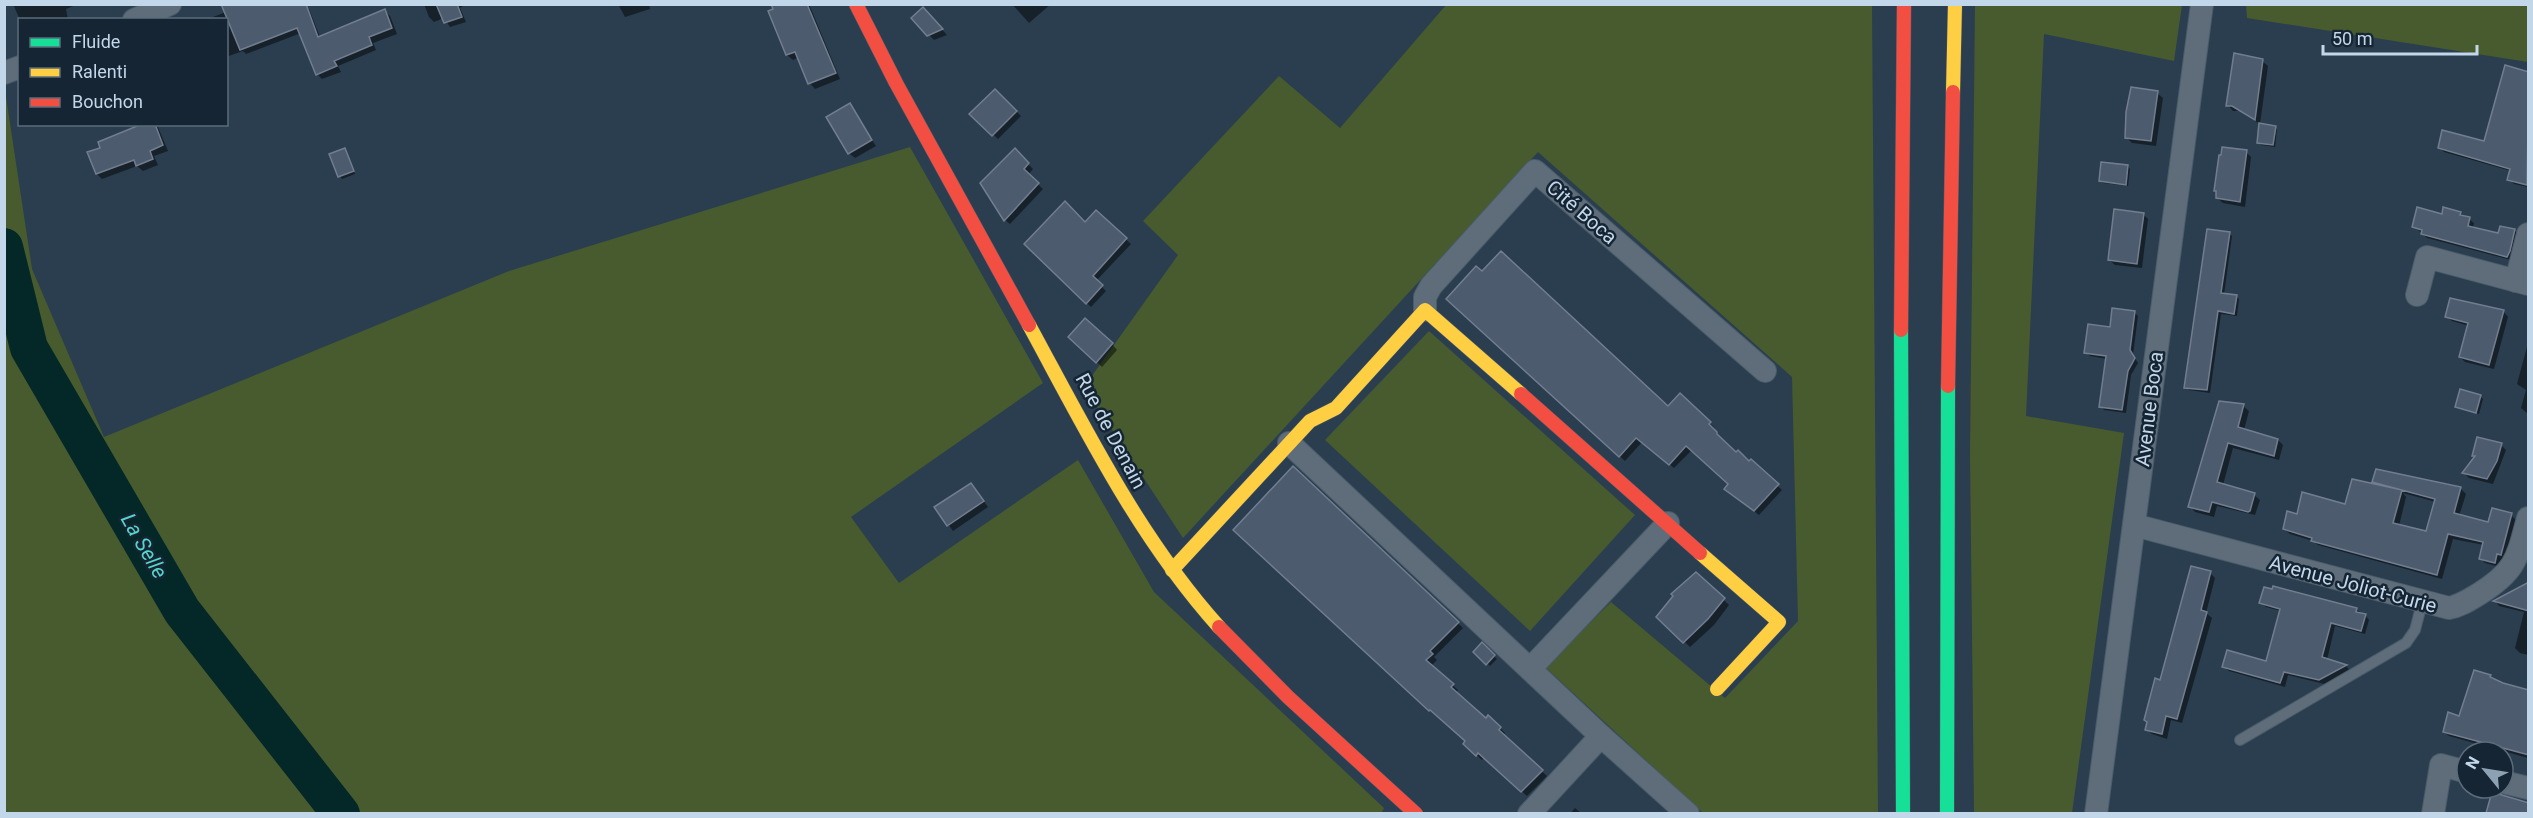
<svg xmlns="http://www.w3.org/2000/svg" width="2533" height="818" font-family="Roboto,sans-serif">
	<rect width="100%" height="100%" fill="#2a3e4f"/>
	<g fill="#475b2f">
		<polygon points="1446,5 1872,5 1878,813 1703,813 1545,667 1611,602 1725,698 1798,621 1792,377 1538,152 1183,538 1084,387 1178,255 1143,221 1279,76 1340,128"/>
		<polygon points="1975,5 2182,5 2174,61 2044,34 2026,416 2124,433 2072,813 1974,813 1970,454"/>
		<polygon points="2246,5 2528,5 2528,62 2247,18"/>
		<polygon points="5,90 32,269 104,437 509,271 910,147 1043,383 851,517 899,583 1078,460 1154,592 1384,808 1381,814 5,814"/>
		<polygon points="1429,331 1635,515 1530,631 1325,440"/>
	</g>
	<g fill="#0007" fill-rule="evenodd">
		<polygon points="13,4 76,4 76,5 66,9 68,20 20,20"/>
		<polygon points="305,4 309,9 320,37 385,11 390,16 397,34 373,43 376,50 338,66 341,72 322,79 317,74 301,33 246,54 243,51 226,57 226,20 205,20 226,12"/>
		<polygon points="424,4 466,4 460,8 466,22 450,27 444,18 434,22 429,17"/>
		<polygon points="618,4 649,4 650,9 625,17"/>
		<polygon points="772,4 809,4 840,79 815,89 810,83 799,57 793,60 787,55"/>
		<polygon points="1012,4 1051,4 1029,23"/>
		<polygon points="923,9 947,35 934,40 913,18"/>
		<polygon points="2262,61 2268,66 2260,124 2239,111 2233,111 2228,105"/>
		<polygon points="995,91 1021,116 998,139 972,114"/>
		<polygon points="2157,93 2163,98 2156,146 2132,143 2126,137"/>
		<polygon points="2528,96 2528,187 2514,184 2509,179 2511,171 2444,152 2440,148 2485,143"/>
		<polygon points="849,105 876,146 855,158 849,153"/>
		<polygon points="146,124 156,124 158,127 168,151 154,156 158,165 143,171 137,166 102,179 97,174 89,153"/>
		<polygon points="2275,127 2277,129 2275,147 2261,145 2259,143"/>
		<polygon points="344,150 355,174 342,179 340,176"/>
		<polygon points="1015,151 1033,169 1028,175 1043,189 1010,224 1005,220"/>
		<polygon points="2246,152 2251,157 2245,207 2223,203 2217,198"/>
		<polygon points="2128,166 2130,169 2128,186 2103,183 2100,181"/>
		<polygon points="1096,212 1131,244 1096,281 1106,291 1091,307 1026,244 1085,224"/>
		<polygon points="2460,213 2474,223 2473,228 2499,235 2501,227 2515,231 2519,235 2511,260 2427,238 2414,226"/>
		<polygon points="2143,214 2148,219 2142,268 2115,265 2109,260"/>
		<polygon points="2229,233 2232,236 2224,295 2236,296 2239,299 2237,316 2221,314 2210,393 2189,390 2185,387"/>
		<polygon points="1448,299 1668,408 1680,395 1715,428 1713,430 1721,440 1749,463 1751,461 1782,490 1759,515 1731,493 1730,484 1692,450 1674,468 1642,442 1625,461"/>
		<polygon points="2503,311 2508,317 2494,369 2465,362 2460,357 2469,326 2452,321 2447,316"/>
		<polygon points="2135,313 2138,316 2133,355 2138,363 2131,375 2126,413 2104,410 2101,406 2107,359 2090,356 2086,353 2111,329"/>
		<polygon points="1070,337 1112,344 1117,350 1102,367"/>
		<polygon points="2528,343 2528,414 2521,408 2526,390 2517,384"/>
		<polygon points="2480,396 2483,399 2479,414 2457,407"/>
		<polygon points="2243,406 2249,411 2244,430 2278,440 2283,445 2279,460 2233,448 2223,485 2254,495 2260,500 2255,515 2217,506 2214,517 2195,512 2190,506"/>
		<polygon points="2501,445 2506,450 2493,484 2469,478 2464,473 2476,457 2474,455"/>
		<polygon points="1293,468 1463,628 1434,657 1437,660 1431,666 1458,690 1456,693 1486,720 1488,718 1500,728 1505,733 1503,736 1547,776 1527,796 1484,757 1482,760 1470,749 1467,741 1436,714 1435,715 1235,530"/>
		<path d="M2374 482 2461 489 2466 494 2459 516 2489 523 2511 515 2516 520 2506 560 2502 559 2500 567 2485 563 2480 558 2484 545 2453 539 2442 579 2318 545 2313 541 2290 534 2284 529 2298 516 2346 506 2379 487ZM2403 493 2436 502 2427 533 2399 526 2406 497Z"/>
		<polygon points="971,484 988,507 953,531 936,508"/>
		<polygon points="2210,573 2215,578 2206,613 2212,618 2182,723 2171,720 2167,739 2152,734 2147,729"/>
		<polygon points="1696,574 1729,605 1714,625 1690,647 1658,616"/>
		<polygon points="2528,583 2528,655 2520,653 2515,648 2524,612 2499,606 2496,602"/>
		<polygon points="2261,602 2357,610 2365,615 2369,620 2365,634 2335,626 2327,660 2346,666 2350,670 2324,684 2288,675 2285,687 2229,671 2224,667 2267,663 2281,611 2266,607"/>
		<polygon points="1482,645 1497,659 1490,666 1475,652"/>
		<polygon points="2490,676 2494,680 2528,692 2528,758 2449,736 2444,732 2460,717"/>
		<polygon points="1575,808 1582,814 1570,814"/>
	</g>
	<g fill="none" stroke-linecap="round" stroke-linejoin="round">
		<polyline stroke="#042827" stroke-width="38" points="4,247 29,348 182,611 341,814"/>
	</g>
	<g fill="#4d5b6f" stroke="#727e8f" stroke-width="1.5">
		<polygon points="221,4 306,4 318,37 385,9 392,28 369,37 372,45 334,61 337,66 316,75 297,28 240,50"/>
		<polygon points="436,4 457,4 462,17 444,23"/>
		<polygon points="771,4 807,4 836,73 808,84 795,52 786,55 768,11 773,9"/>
		<polygon points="923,7 943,29 927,36 911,18"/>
		<polygon points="2234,53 2263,59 2255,120 2232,106 2226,106"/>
		<polygon points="2505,65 2529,72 2527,185 2507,180 2510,169 2438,148 2442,130 2484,141"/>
		<polygon points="2131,87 2158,91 2151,141 2125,138 2126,112"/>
		<polygon points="995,89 1017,111 992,136 969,114"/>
		<polygon points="850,103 872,140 848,154 826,117"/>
		<polygon points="2259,123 2276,126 2273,145 2257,143"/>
		<polygon points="142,124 155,124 163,145 150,151 153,159 136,166 134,160 96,174 87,152 100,148 98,142"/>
		<polygon points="2222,147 2247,150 2240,202 2216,198 2216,191 2214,191 2219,155 2221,155"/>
		<polygon points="345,148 354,171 338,177 329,154"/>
		<polygon points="1015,148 1029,163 1024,169 1039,183 1004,221 980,183"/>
		<polygon points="2101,162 2128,165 2126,185 2099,181"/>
		<polygon points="1065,201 1085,222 1096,210 1127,238 1093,276 1103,285 1086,304 1024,244"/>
		<polygon points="2417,207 2442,214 2443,207 2461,212 2460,215 2470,217 2468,226 2498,233 2500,226 2515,229 2510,251 2507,257 2421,234 2422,230 2412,227"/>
		<polygon points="2114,209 2144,213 2137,264 2108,260"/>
		<polygon points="2207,229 2230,232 2221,293 2237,295 2234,314 2218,311 2207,390 2184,388"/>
		<polygon points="1501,251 1668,406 1680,393 1711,422 1709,424 1717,432 1717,434 1736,452 1738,450 1749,461 1751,459 1779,484 1754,511 1724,489 1728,484 1686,446 1669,465 1636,438 1619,457 1446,299 1476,266 1482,271"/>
		<polygon points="2450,298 2504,310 2489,365 2459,357 2468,323 2445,317"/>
		<polygon points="2112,308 2135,311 2130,350 2135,358 2128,371 2122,410 2099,407 2106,356 2084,353 2088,324 2110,327"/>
		<polygon points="1085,318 1113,343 1096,363 1068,337"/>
		<polygon points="2460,389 2481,395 2476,413 2455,407"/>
		<polygon points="2219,401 2244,404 2238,427 2278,439 2274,456 2228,443 2217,482 2255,493 2250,511 2248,512 2212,502 2209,512 2188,507"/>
		<polygon points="2477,437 2502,443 2497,461 2487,479 2462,473 2475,456 2472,456"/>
		<polygon points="1293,466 1459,622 1430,651 1433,654 1426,660 1454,684 1451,687 1469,703 1486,718 1488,715 1501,727 1499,730 1543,770 1521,792 1478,753 1476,756 1463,744 1465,741 1430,710 1429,711 1233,530"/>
		<polygon points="2376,469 2461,487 2454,513 2488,522 2492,508 2512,513 2501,555 2497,554 2495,563 2479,559 2483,542 2448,534 2437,575 2311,541 2312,538 2283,529 2287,511 2297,514 2302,492 2345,504 2352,479 2402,490 2393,523 2426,531 2435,499 2372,482"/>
		<polygon points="971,483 984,501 947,526 934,507"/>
		<polygon points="2191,566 2211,571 2201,610 2207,612 2177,719 2166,716 2162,734 2145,730 2147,722 2144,720 2155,678 2160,680"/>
		<polygon points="1696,572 1725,598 1708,619 1683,643 1656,617 1673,596 1671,594"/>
		<polygon points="2529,582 2529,611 2493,601"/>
		<polygon points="2273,586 2357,608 2356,612 2366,614 2361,631 2331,623 2322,657 2347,665 2319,680 2284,672 2280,683 2222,667 2227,650 2266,661 2280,609 2259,603 2264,587 2272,589"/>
		<polygon points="1482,642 1495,655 1486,665 1473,652"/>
		<polygon points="2474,670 2491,675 2490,677 2503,683 2529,690 2529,755 2443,732 2448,712 2459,716"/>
		<polygon points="2492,792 2529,803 2529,813 2486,813"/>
	</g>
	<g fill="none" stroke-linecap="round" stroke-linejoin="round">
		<g stroke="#495b69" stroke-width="12">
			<polyline id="lane" points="2240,740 2406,643 2415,630 2422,603"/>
		</g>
		<g stroke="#495b69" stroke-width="24">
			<g id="street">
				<polyline points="134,20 170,4"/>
				<polyline points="4,73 20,67"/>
				<polyline points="2516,281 2528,234"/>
				<polyline points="2417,295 2427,257 2528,284"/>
				<polyline points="1425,310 1425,297 1431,286 1535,171 1765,371"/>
				<polyline points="1289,443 1601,736 1688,814"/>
				<path d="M2134 525 2449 608C2460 606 2469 600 2479 594 2516 571 2517 559 2528 518"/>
				<polyline points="1530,669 1668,523"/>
				<polyline points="2503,782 2528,788"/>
				<polyline points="1529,814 1601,736"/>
				<polyline points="2096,814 2202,4"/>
				<polyline points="2433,814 2441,765 2467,772"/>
			</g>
		</g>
		<g stroke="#495b69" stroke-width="15">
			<g id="fast">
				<polyline points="1901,330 1903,814"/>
				<polyline points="1947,814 1948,386"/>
			</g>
		</g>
		<g stroke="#495b69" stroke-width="15">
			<g id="slow">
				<polyline points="1953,92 1955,4"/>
				<path d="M1029 325C1086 430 1139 538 1219 627"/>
				<polyline points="1700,553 1779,622 1717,689"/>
				<polyline points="1172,570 1310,421 1336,408 1425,310 1521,394"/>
			</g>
		</g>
		<g stroke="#495b69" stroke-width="15">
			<g id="jam">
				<polyline points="856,4 896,83 1029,325"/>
				<polyline points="1901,330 1904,4"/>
				<polyline points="1948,386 1953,92"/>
				<polyline points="1521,394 1700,553"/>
				<polyline points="1219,627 1288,697 1416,814"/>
			</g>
		</g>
		<use href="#lane" stroke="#5f6d7a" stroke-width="10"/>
		<use href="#street" stroke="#5f6d7a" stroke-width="22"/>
		<use href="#fast" stroke="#16e098" stroke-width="14"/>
		<use href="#slow" stroke="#ffcf43" stroke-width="14"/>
		<use href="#jam" stroke="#f24e42" stroke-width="14"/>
	</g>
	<g text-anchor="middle" stroke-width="5" stroke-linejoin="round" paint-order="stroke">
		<g font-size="20" fill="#c3d7ea" stroke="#162533">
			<text transform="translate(1582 212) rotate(41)" y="7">Cité Boca</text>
			<text transform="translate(2149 409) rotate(-83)" y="7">Avenue Boca</text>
			<text transform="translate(1111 431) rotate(62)" y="7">Rue de Denain</text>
			<text transform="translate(2353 584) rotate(15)" y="7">Avenue Joliot-Curie</text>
		</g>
		<g font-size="21" font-style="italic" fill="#55d6ca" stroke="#162533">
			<text transform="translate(144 546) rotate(60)" y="7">La Selle</text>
		</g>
	</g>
	<rect width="2533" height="818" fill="none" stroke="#c3d7ea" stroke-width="12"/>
	<rect x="18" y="18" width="210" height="108" fill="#162533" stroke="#5b6c7c" stroke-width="1.5"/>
	<rect x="30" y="38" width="30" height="9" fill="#16e098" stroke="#5b6c7c" stroke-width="1.5"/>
	<text x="72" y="48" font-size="18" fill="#c3d7ea">Fluide</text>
	<rect x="30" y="68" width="30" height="9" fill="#ffcf43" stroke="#5b6c7c" stroke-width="1.5"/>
	<text x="72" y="78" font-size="18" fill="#c3d7ea">Ralenti</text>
	<rect x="30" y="98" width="30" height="9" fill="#f24e42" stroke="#5b6c7c" stroke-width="1.5"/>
	<text x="72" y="108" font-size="18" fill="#c3d7ea">Bouchon</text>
	<g transform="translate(2485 770) rotate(300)"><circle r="28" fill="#162533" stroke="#5b6c7c" stroke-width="1.5"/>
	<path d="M0-4.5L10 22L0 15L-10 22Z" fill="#8da1b4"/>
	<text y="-9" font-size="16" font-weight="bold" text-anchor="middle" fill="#c3d7ea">N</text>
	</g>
	<path d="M2323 45v9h154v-9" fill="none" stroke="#c3d7ea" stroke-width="3"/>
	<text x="2332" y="45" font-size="18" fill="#c3d7ea" stroke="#162533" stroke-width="4.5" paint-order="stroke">50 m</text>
</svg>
